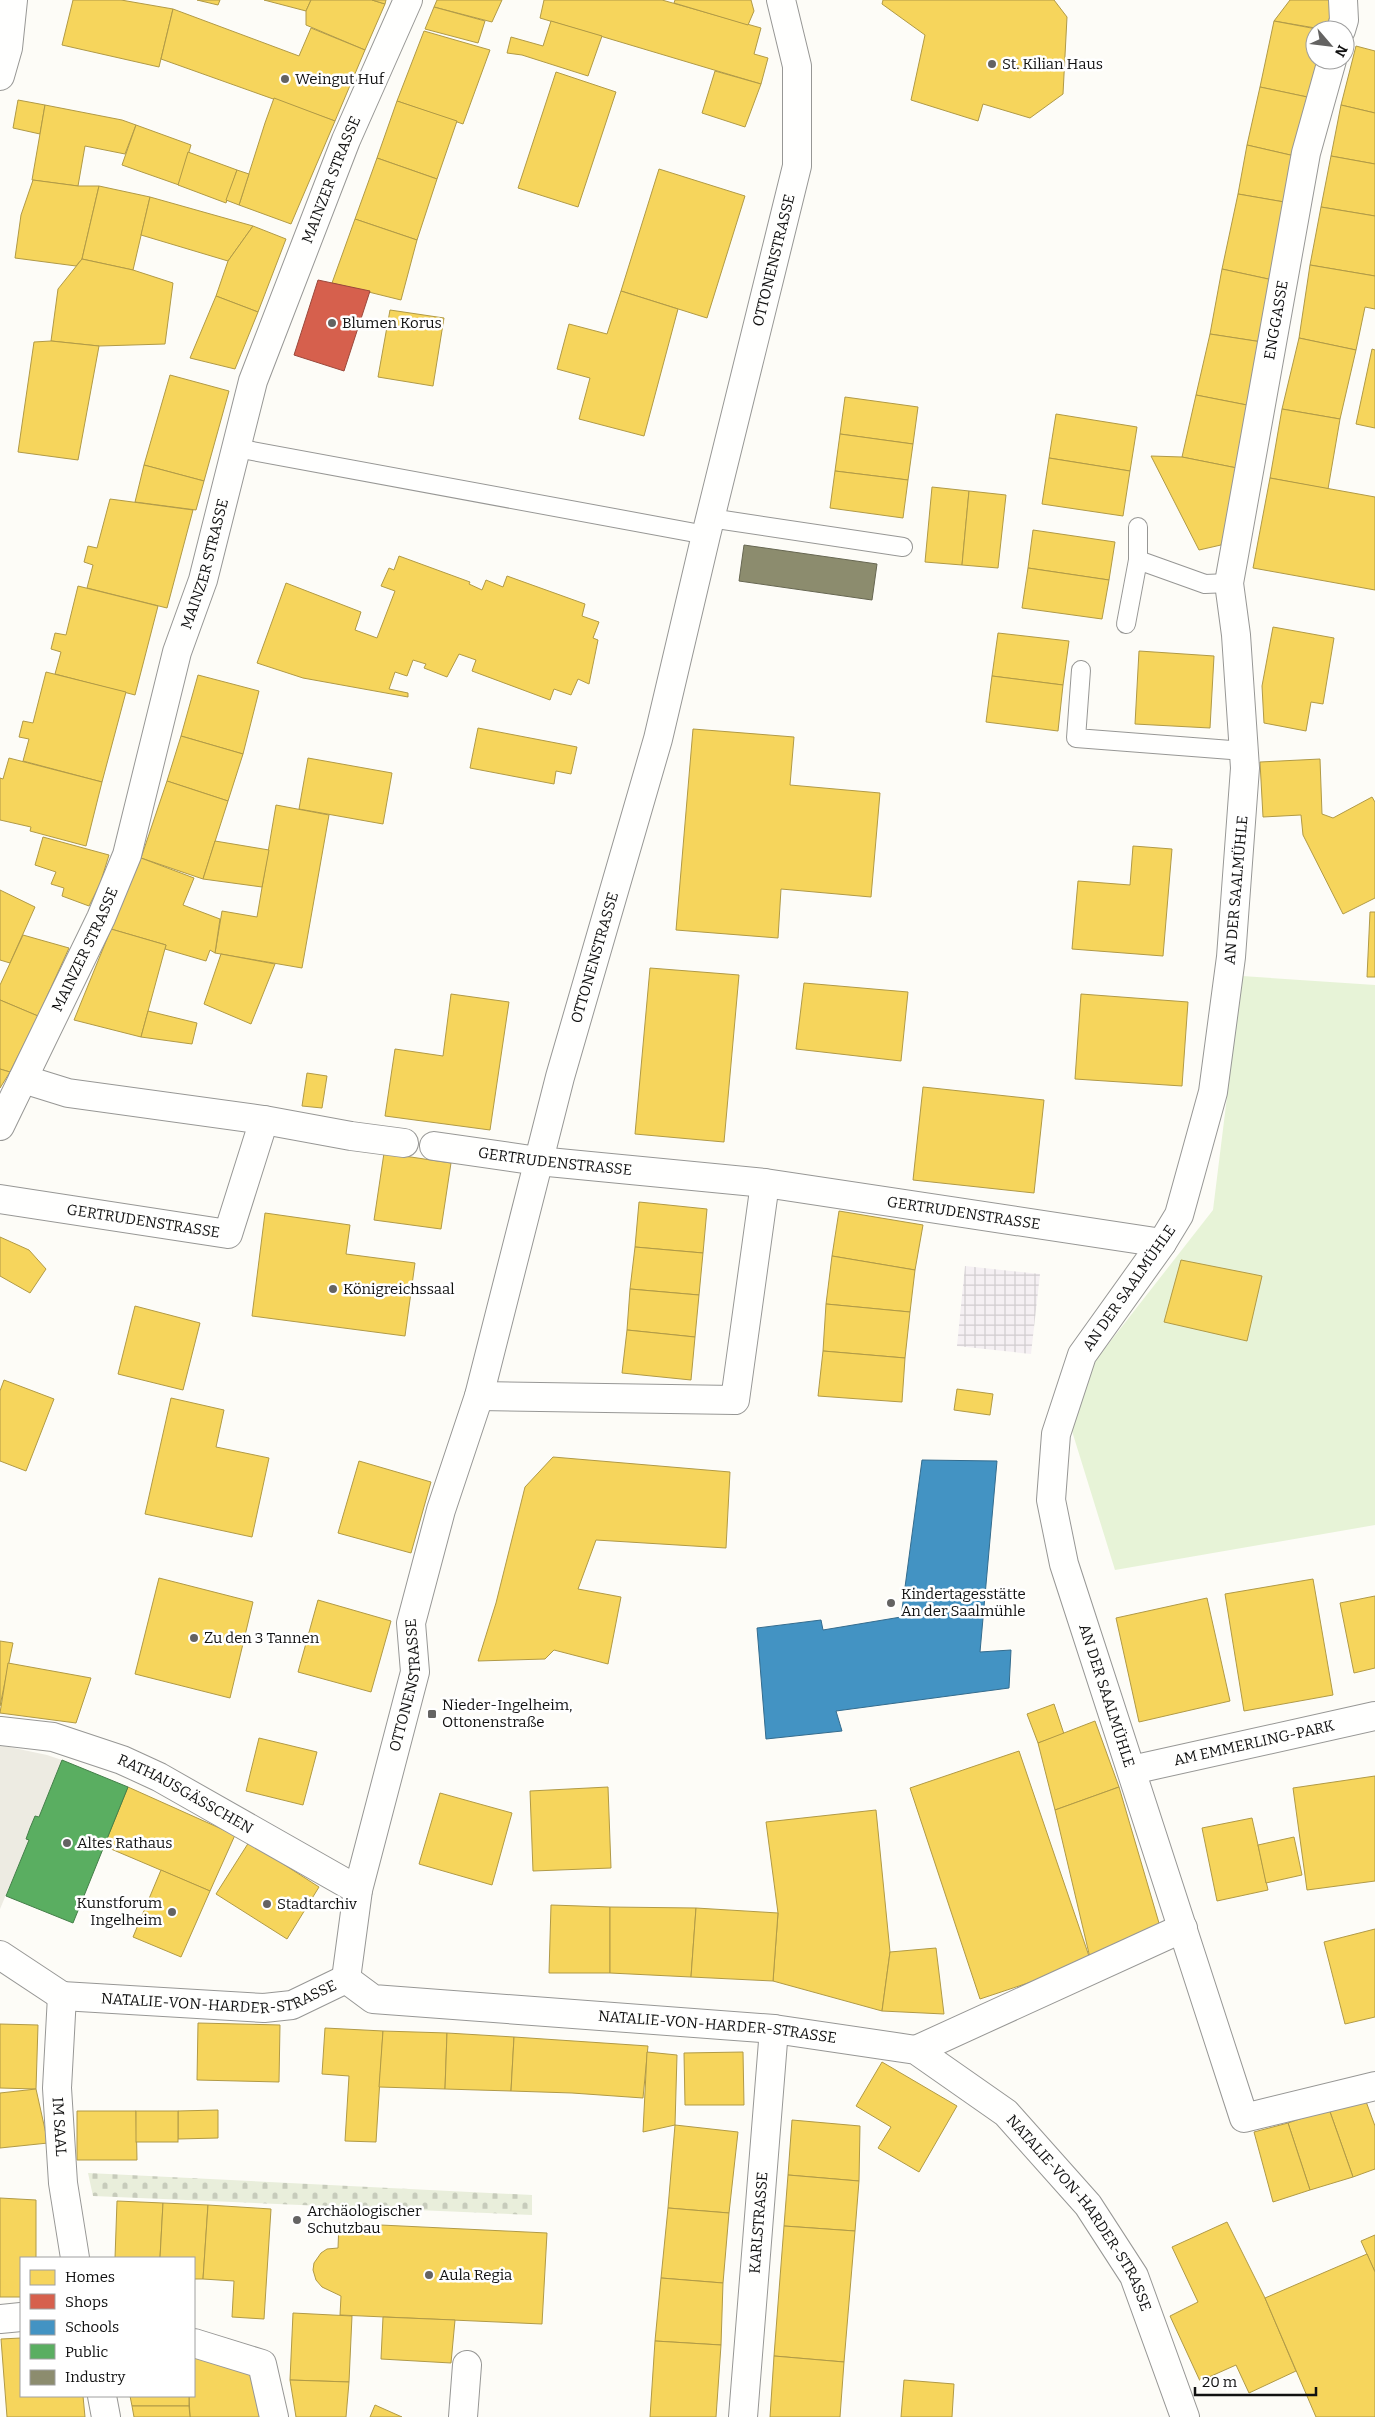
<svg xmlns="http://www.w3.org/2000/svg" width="1375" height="2417" font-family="Bitter,serif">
	<defs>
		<pattern id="industrial-grid" width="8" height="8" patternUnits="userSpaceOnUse" patternTransform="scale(1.25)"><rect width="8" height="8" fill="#f5f0f3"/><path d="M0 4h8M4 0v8" fill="none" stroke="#d1cdcf"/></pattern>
		<pattern id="cemetery-stones" width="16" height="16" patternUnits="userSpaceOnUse" patternTransform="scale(1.25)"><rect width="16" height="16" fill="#e9eedb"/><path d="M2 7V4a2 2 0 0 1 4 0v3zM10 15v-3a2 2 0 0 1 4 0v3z" fill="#c7cbbb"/></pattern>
	</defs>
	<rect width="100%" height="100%" fill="#fdfcf7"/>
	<polygon fill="url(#industrial-grid)" points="965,1266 1040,1274 1031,1354 957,1346"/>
	<polygon fill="url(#cemetery-stones)" points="88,2173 532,2195 532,2215 93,2196"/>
	<polygon fill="#e7f3d7" points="1242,976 1375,985 1375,1525 1115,1570 1063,1402 1213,1210"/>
	<polygon fill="#edebe2" points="0,1745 47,1755 62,1760 39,1817 35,1816 29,1840 0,1909"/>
	<g fill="#f6d55c" stroke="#b19a46">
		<polygon points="73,0 121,0 173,9 159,67 62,45"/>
		<polygon points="197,0 220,0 218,5"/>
		<polygon points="264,0 311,0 306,11"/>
		<polygon points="311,0 372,0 385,4 365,50 306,25 306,11"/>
		<polygon points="372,0 386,0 385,4"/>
		<polygon points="437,0 502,0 492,22 434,7"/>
		<polygon points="544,0 662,0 761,28 754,54 768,58 761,84 540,18"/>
		<polygon points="675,0 751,0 754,11 748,25 674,3"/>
		<polygon points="883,0 1054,0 1067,17 1063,94 1030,118 983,104 978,121 911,100 925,35 882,4"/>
		<polygon points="1290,0 1333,0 1327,30 1274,21"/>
		<polygon points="434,7 485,21 478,43 425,29"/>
		<polygon points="173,9 299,56 311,28 365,50 335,121 161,59"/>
		<polygon points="551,21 602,36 588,76 522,55 507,53 511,37 543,46"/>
		<polygon points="1274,21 1322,30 1315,30 1315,60 1321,60 1312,98 1260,87"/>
		<polygon points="424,31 490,50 463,124 397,101"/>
		<polygon points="1356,46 1375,51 1375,113 1341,105"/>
		<polygon points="715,71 761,84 745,127 702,113"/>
		<polygon points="556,72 616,92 578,207 518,188"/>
		<polygon points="1260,87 1312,98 1299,157 1247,145"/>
		<polygon points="274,98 335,121 291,224 239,205 265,123"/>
		<polygon points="18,100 45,105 40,134 13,128"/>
		<polygon points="397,101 457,121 437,179 377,158"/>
		<polygon points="45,105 122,120 136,125 125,154 85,146 78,186 32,180"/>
		<polygon points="1341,105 1375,113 1375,164 1331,156"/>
		<polygon points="136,125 191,145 179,185 122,165"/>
		<polygon points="1247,145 1299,157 1290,203 1238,194"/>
		<polygon points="188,152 237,170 226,203 178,185"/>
		<polygon points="1331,156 1375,164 1375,216 1321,207"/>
		<polygon points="377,158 437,179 417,240 355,219"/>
		<polygon points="659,169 745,196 707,318 621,291"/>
		<polygon points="237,170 249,174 239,205 226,200"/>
		<polygon points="33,180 78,186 99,186 82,259 76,266 15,258 21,215"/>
		<polygon points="99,186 150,197 133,270 82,259"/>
		<polygon points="1238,194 1290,203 1273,280 1222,269"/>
		<polygon points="150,197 253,226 228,261 141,235"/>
		<polygon points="1321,207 1375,216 1375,276 1310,265"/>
		<polygon points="355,219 417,240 401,300 332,283"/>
		<polygon points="253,226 286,239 258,312 216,296 228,261"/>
		<polygon points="82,259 133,270 173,283 165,344 99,346 51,341 58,289"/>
		<polygon points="1310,265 1375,276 1375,309 1365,307 1356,350 1299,338"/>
		<polygon points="1222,269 1273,280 1262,342 1210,334"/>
		<polygon points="621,291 678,309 644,436 579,419 590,378 557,369 569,324 607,334"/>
		<polygon points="216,296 258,312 235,369 190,358"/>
		<polygon points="390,310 444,318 433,386 378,377"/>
		<polygon points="1210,334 1262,342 1252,406 1196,395"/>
		<polygon points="1299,338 1356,350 1340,419 1282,409"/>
		<polygon points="51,341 99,346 78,460 18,452 34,342"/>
		<polygon points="1372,349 1375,350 1375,428 1356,424"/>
		<polygon points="170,375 229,391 204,481 144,465"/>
		<polygon points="1196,395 1252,406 1242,469 1182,457"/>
		<polygon points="845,397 918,407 913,444 840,434"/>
		<polygon points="1282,409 1340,419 1328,489 1270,478"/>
		<polygon points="1056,414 1137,427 1130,471 1049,458"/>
		<polygon points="840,434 913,444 908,480 835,471"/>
		<polygon points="1151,456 1182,457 1242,469 1221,545 1199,550"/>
		<polygon points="1049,458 1130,471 1123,516 1042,504"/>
		<polygon points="144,465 204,481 196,510 135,502"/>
		<polygon points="835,471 908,480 903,518 830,508"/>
		<polygon points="1270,478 1375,497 1375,590 1253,568"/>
		<polygon points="932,487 969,491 962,565 925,562"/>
		<polygon points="969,491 1006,495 998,568 962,565"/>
		<polygon points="110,499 193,510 167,608 87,588 93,565 84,562 88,546 97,548"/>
		<polygon points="1033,530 1115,542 1109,580 1028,568"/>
		<polygon points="399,556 470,582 469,584 482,590 486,580 503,587 507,576 585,604 582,616 599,622 593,638 598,640 589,684 578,679 571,695 554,689 550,700 472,671 476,660 459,654 447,677 424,668 426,664 413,660 407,676 395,672 389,689 408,693 408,697 303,678 257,663 286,583 361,612 355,630 377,638 395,591 381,586 389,568 394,570"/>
		<polygon points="1028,568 1109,580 1102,619 1022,608"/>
		<polygon points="78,586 158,606 135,695 55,674 61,652 51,649 55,633 66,635"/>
		<polygon points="1273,627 1334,638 1323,704 1311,702 1306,731 1264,723 1262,686"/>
		<polygon points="998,633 1069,641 1063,685 992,676"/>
		<polygon points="1139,651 1214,656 1210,728 1135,724"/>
		<polygon points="46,672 126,692 102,782 23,761 29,739 19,737 23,721 33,723"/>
		<polygon points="198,675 259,691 243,754 181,736"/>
		<polygon points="992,676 1063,685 1058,731 986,722"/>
		<polygon points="478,728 577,747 571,774 556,771 554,784 470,768"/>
		<polygon points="693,729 794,737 790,785 880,793 871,897 781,889 778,938 676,930"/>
		<polygon points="181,736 243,754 228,801 167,781"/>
		<polygon points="9,758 102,782 86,846 30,831 31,827 0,820 0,778 3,779"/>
		<polygon points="308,758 392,773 383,824 299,809"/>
		<polygon points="1320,759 1322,814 1333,818 1372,797 1375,802 1375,898 1343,914 1303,835 1301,815 1263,817 1260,762"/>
		<polygon points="167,781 228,801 203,879 141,858"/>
		<polygon points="276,805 329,815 302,968 215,953 222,911 257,917"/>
		<polygon points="43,837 109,855 100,884 89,906 62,896 64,888 51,884 56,872 35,865"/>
		<polygon points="215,841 269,850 262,887 203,879"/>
		<polygon points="1133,846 1172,849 1163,956 1072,949 1078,881 1130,885"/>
		<polygon points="141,858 194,878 183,905 220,919 215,953 210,950 206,961 165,949 166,945 111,929"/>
		<polygon points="0,890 35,907 10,963 0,960"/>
		<polygon points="1370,912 1375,912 1375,977 1367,977"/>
		<polygon points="111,929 166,945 141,1037 74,1020"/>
		<polygon points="23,935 69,948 38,1016 0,1000 0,985"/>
		<polygon points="221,954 275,964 251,1024 204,1004"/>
		<polygon points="650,968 739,975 724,1142 635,1134"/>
		<polygon points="804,983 908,992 901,1061 796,1049"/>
		<polygon points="451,994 509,1002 490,1130 385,1116 395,1049 443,1056"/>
		<polygon points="1081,994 1188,1002 1182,1086 1075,1079"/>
		<polygon points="0,1000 38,1016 10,1072 0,1069"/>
		<polygon points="148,1011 197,1023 192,1044 141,1037"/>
		<polygon points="0,1069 10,1072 0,1088"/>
		<polygon points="307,1073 327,1076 322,1108 302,1106"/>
		<polygon points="923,1087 1044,1100 1034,1193 913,1180"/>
		<polygon points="384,1153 451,1163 441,1229 374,1220"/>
		<polygon points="639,1202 707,1209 703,1253 635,1247"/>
		<polygon points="839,1211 923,1225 915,1270 832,1256"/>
		<polygon points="265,1213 350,1225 346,1254 415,1263 405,1336 252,1316"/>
		<polygon points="0,1237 29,1250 46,1269 30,1293 0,1276"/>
		<polygon points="635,1247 703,1253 699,1295 630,1289"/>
		<polygon points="832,1256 915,1270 910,1312 826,1304"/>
		<polygon points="1181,1260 1262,1276 1247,1341 1164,1322"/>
		<polygon points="630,1289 699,1295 695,1337 627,1330"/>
		<polygon points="826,1304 910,1312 905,1358 823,1351"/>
		<polygon points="135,1306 200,1323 183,1390 118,1374"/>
		<polygon points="627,1330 695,1337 691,1380 622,1373"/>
		<polygon points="823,1351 905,1358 902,1402 818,1396"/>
		<polygon points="4,1380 54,1399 26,1471 0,1461 0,1391"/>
		<polygon points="957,1389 993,1394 990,1415 954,1410"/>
		<polygon points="171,1398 224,1410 216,1447 269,1458 252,1537 145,1514"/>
		<polygon points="553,1457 730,1472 726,1548 596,1540 578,1589 621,1597 608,1664 554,1650 545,1659 478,1661 496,1603 525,1487"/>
		<polygon points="359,1461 431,1482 411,1553 338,1533"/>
		<polygon points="159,1578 253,1602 230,1698 135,1674"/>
		<polygon points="1313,1579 1333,1695 1244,1711 1225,1594"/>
		<polygon points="1375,1596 1375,1668 1354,1673 1340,1603"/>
		<polygon points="1207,1598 1230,1701 1139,1722 1116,1618"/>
		<polygon points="318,1600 391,1621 371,1692 298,1672"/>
		<polygon points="0,1641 13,1643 0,1706"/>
		<polygon points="8,1663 91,1678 76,1723 0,1713"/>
		<polygon points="1054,1704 1064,1734 1038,1743 1027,1714"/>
		<polygon points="1095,1721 1119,1787 1055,1810 1038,1743"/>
		<polygon points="259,1738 317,1752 303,1805 246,1791"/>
		<polygon points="1019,1751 1091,1962 980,1999 910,1788"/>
		<polygon points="1375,1776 1375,1881 1307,1890 1293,1788"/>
		<polygon points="128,1787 235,1835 210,1891 104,1846"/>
		<polygon points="608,1787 611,1868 533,1871 530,1791"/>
		<polygon points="1119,1787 1161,1930 1091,1962 1055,1810"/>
		<polygon points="440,1793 512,1813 492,1885 419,1864"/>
		<polygon points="876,1810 890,1952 882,2011 773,1981 778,1913 766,1822"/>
		<polygon points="1252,1818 1268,1890 1217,1901 1202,1828"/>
		<polygon points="1294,1837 1302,1875 1266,1883 1258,1845"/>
		<polygon points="249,1842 319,1887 287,1939 216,1894"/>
		<polygon points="161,1870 210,1891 181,1957 133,1937"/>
		<polygon points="551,1905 610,1907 610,1973 549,1973"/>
		<polygon points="610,1907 696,1908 691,1977 610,1973"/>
		<polygon points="696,1908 778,1913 773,1981 691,1977"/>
		<polygon points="1375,1929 1375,2017 1345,2024 1324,1942"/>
		<polygon points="936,1948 944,2014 882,2011 890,1952"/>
		<polygon points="198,2023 280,2025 279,2082 197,2080"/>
		<polygon points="0,2024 38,2025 36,2089 0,2088"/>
		<polygon points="325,2028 383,2031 376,2142 345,2141 349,2076 322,2074"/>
		<polygon points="383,2031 447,2033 445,2089 379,2087"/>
		<polygon points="447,2033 514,2037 511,2091 445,2089"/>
		<polygon points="514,2037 648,2046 643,2098 572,2093 511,2091"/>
		<polygon points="647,2052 677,2055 675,2125 643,2132"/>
		<polygon points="743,2052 744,2105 685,2105 684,2053"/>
		<polygon points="882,2062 957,2106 919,2172 878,2148 891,2127 856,2106"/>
		<polygon points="36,2089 48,2143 0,2148 0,2093"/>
		<polygon points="1364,2096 1375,2126 1375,2169 1353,2177 1329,2109"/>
		<polygon points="1329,2109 1353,2177 1310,2190 1288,2123"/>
		<polygon points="218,2110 218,2138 178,2139 178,2111"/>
		<polygon points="77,2111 136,2111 137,2160 77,2160"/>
		<rect x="136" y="2111" width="42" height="31"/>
		<polygon points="792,2120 860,2126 859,2181 788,2175"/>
		<polygon points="1288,2123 1310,2190 1273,2202 1254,2132"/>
		<polygon points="675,2125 738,2132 729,2213 668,2208"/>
		<polygon points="788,2175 859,2181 855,2231 784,2226"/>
		<polygon points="0,2198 36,2200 36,2258 21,2258 21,2297 0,2297"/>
		<polygon points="117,2201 163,2203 160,2258 115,2258"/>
		<polygon points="163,2203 208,2205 203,2279 194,2279 194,2258 160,2258"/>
		<polygon points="208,2205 271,2209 264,2319 232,2317 234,2281 203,2279"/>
		<polygon points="668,2208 729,2213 723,2283 661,2278"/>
		<polygon points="1227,2222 1265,2298 1296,2371 1249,2393 1236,2365 1200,2381 1170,2316 1198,2302 1172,2247"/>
		<polygon points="339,2223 547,2233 542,2324 340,2315 341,2296 322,2287 316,2280 313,2270 314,2263 321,2253 327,2249 338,2248"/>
		<polygon points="784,2226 855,2231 844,2362 774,2356"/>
		<polygon points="1375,2235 1375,2272 1361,2241"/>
		<polygon points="1367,2254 1375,2272 1375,2417 1316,2417 1265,2298"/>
		<polygon points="661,2278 723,2283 721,2345 655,2341"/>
		<polygon points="293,2313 352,2316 349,2382 290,2380"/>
		<polygon points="383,2317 455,2320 451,2363 381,2359"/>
		<polygon points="21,2338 21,2396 83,2396 85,2417 7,2417 1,2339"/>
		<polygon points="655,2341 721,2345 716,2417 650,2417"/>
		<polygon points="194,2353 247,2368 263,2402 260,2417 190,2417 189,2396 194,2396"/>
		<polygon points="774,2356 844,2362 840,2417 770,2417"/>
		<polygon points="290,2380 349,2382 346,2417 296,2417"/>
		<polygon points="904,2380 954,2384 952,2417 901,2417"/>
		<polygon points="130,2396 189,2396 189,2406 132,2406"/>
		<polygon points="375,2405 402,2417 370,2417"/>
		<polygon points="132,2406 189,2406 190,2417 134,2417"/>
	</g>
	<polygon fill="#d6604d" stroke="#9b483b" points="318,280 370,291 344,371 294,355"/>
	<polygon fill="#4393c3" stroke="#346c8e" points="922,1460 997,1461 980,1652 1011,1650 1009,1688 836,1711 842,1731 766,1739 757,1628 821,1620 823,1630 901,1617"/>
	<polygon fill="#5aae61" stroke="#447f49" points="62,1760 128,1787 73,1923 6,1896 29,1840 26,1839 30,1828 35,1816 39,1817"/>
	<polygon fill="#8c8c6e" stroke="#676752" points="744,545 877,564 872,600 739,581"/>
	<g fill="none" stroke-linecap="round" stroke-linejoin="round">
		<g stroke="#979795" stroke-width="20">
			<g id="service">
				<polyline points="236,448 706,535"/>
				<polyline points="710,518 903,547"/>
				<polyline points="1138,527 1138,560"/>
				<polyline points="1126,624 1138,560 1205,584 1229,583"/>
				<polyline points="1081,670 1076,738 1244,751"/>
			</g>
		</g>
		<g stroke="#979795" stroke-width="30">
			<g id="minor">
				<polyline points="1341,30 1344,20 1343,0"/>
				<path id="s1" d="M1332 60 1306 153 1229 583 1236 635 1245 768 1231 957 1213 1092 1179 1215 1162 1243 1082 1355 1056 1434 1051 1500 1064 1564 1244 2118 1375 2086"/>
				<polyline points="0,76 8,48 13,0"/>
				<polyline points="23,1079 68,1093 264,1120 351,1136 404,1143"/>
				<path id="s2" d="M0 1126 101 918 127 855 177 652 203 580 253 381 346 140 408 0"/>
				<path id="s3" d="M434 1146 538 1161 765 1183 1162 1243"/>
				<path id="s4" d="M0 1199 228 1234 264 1120"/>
				<polyline points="479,1396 735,1400 765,1183"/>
				<path id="s5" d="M0 1731 53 1737 122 1760 159 1777 358 1890"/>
				<path id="s6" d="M1132 1770 1375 1716"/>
				<polyline points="0,1955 62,1996"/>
				<path id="s7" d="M346 1979 358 1890 415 1672 411 1623 441 1510 479 1396 560 1077 658 739 706 535 797 166V66L781 0"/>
				<path id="s8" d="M346 1979 373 1999 774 2029 916 2050 1006 2113 1088 2205 1134 2276 1185 2417"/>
				<path id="s9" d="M62 1996 264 2008 292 2005 346 1979"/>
				<path id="s10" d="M62 1996 57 2088 63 2183 75 2258"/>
				<polyline points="916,2050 1183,1928"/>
				<polyline points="0,2319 21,2317"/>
				<polyline points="194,2343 262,2364 274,2417"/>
				<polyline points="102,2396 106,2417"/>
				<polyline points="463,2417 467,2365"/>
				<path id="s11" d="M743 2417 774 2029"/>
			</g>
		</g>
		<use href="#service" stroke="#fffffe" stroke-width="18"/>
		<use href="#minor" stroke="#fffffe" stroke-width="28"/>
	</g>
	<g fill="#646362" stroke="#fff" stroke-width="2">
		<circle cx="992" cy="64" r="5"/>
		<circle cx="285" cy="79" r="5"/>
		<circle cx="332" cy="323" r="5"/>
		<circle cx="333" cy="1289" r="5"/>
		<circle cx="891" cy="1603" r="5"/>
		<circle cx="194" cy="1638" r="5"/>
		<rect x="427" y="1709" width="10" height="10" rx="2.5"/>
		<circle cx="67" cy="1843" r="5"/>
		<circle cx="267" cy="1904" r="5"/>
		<circle cx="172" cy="1912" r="5"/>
		<circle cx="297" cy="2220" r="5"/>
		<circle cx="429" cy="2275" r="5"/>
	</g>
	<g text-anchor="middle" stroke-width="5" stroke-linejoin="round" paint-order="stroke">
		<g font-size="15" fill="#111" stroke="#fff" text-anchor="start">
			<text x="1002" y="69">St. Kilian Haus</text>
			<text x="295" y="84">Weingut Huf</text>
			<text x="342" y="328">Blumen Korus</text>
			<text x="343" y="1294">Königreichssaal</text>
			<text x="901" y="1599">Kindertagesstätte<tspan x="901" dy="17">An der Saalmühle</tspan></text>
			<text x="204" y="1643">Zu den 3 Tannen</text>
			<text x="442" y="1710">Nieder-Ingelheim,<tspan x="442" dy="17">Ottonenstraße</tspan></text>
			<text x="77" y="1848">Altes Rathaus</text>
			<text x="162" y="1908" text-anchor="end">Kunstforum<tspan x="162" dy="17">Ingelheim</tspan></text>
			<text x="277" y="1909">Stadtarchiv</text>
			<text x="307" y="2216">Archäologischer<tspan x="307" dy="17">Schutzbau</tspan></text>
			<text x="439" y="2280">Aula Regia</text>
		</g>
		<g font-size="15" fill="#111" stroke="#fff">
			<text dy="5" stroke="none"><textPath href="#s2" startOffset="1006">MAINZER STRASSE</textPath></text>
			<text dy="5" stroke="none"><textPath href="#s7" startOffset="1775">OTTONENSTRASSE</textPath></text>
			<text transform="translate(1276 320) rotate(-80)" y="5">ENGGASSE</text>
			<text dy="5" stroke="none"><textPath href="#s2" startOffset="601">MAINZER STRASSE</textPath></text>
			<text transform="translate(1236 890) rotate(-85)" y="5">AN DER SAALMÜHLE</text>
			<text dy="5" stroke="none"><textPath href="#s2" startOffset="196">MAINZER STRASSE</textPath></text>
			<text dy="5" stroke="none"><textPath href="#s7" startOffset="1055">OTTONENSTRASSE</textPath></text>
			<text dy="5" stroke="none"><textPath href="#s3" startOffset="122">GERTRUDENSTRASSE</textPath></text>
			<text dy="5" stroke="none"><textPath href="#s3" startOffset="534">GERTRUDENSTRASSE</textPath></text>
			<text dy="5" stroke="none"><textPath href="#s4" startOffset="145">GERTRUDENSTRASSE</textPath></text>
			<text transform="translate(1129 1288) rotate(-55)" y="5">AN DER SAALMÜHLE</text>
			<text dy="5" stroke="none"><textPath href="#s7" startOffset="301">OTTONENSTRASSE</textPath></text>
			<text dy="5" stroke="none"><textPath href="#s1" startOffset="1696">AN DER SAALMÜHLE</textPath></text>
			<text dy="5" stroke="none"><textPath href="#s6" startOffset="125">AM EMMERLING-PARK</textPath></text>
			<text dy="5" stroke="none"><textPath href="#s5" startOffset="198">RATHAUSGÄSSCHEN</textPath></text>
			<text dy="5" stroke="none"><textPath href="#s9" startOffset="159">NATALIE-VON-HARDER-STRASSE</textPath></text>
			<text dy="5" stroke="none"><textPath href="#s8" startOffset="379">NATALIE-VON-HARDER-STRASSE</textPath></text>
			<text dy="5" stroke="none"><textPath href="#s10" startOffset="131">IM SAAL</textPath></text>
			<text dy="5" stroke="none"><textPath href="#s8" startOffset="814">NATALIE-VON-HARDER-STRASSE</textPath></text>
			<text dy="5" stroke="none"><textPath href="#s11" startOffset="195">KARLSTRASSE</textPath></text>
		</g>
	</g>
	<rect x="20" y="2257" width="175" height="140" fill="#ffffff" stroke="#a0a0a0"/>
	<rect x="30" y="2270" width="25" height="15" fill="#f6d55c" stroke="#a0a0a0"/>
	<text x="65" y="2282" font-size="15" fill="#111111">Homes</text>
	<rect x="30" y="2294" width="25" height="15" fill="#d6604d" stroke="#a0a0a0"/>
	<text x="65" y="2307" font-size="15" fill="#111111">Shops</text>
	<rect x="30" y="2320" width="25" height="15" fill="#4393c3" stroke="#a0a0a0"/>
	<text x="65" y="2332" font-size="15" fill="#111111">Schools</text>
	<rect x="30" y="2344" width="25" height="15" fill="#5aae61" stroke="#a0a0a0"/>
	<text x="65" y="2357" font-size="15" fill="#111111">Public</text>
	<rect x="30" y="2370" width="25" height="15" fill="#8c8c6e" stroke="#a0a0a0"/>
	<text x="65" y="2382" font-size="15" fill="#111111">Industry</text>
	<g transform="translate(1330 45) rotate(118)"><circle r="24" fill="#ffffff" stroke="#a0a0a0"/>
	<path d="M0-4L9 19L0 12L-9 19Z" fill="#646362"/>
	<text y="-8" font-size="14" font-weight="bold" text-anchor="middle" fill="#111111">N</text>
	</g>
	<path d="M1195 2387v8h121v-8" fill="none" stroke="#111111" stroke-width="2.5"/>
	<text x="1202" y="2387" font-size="15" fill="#111111" stroke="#ffffff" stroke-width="4" paint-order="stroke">20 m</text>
</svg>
